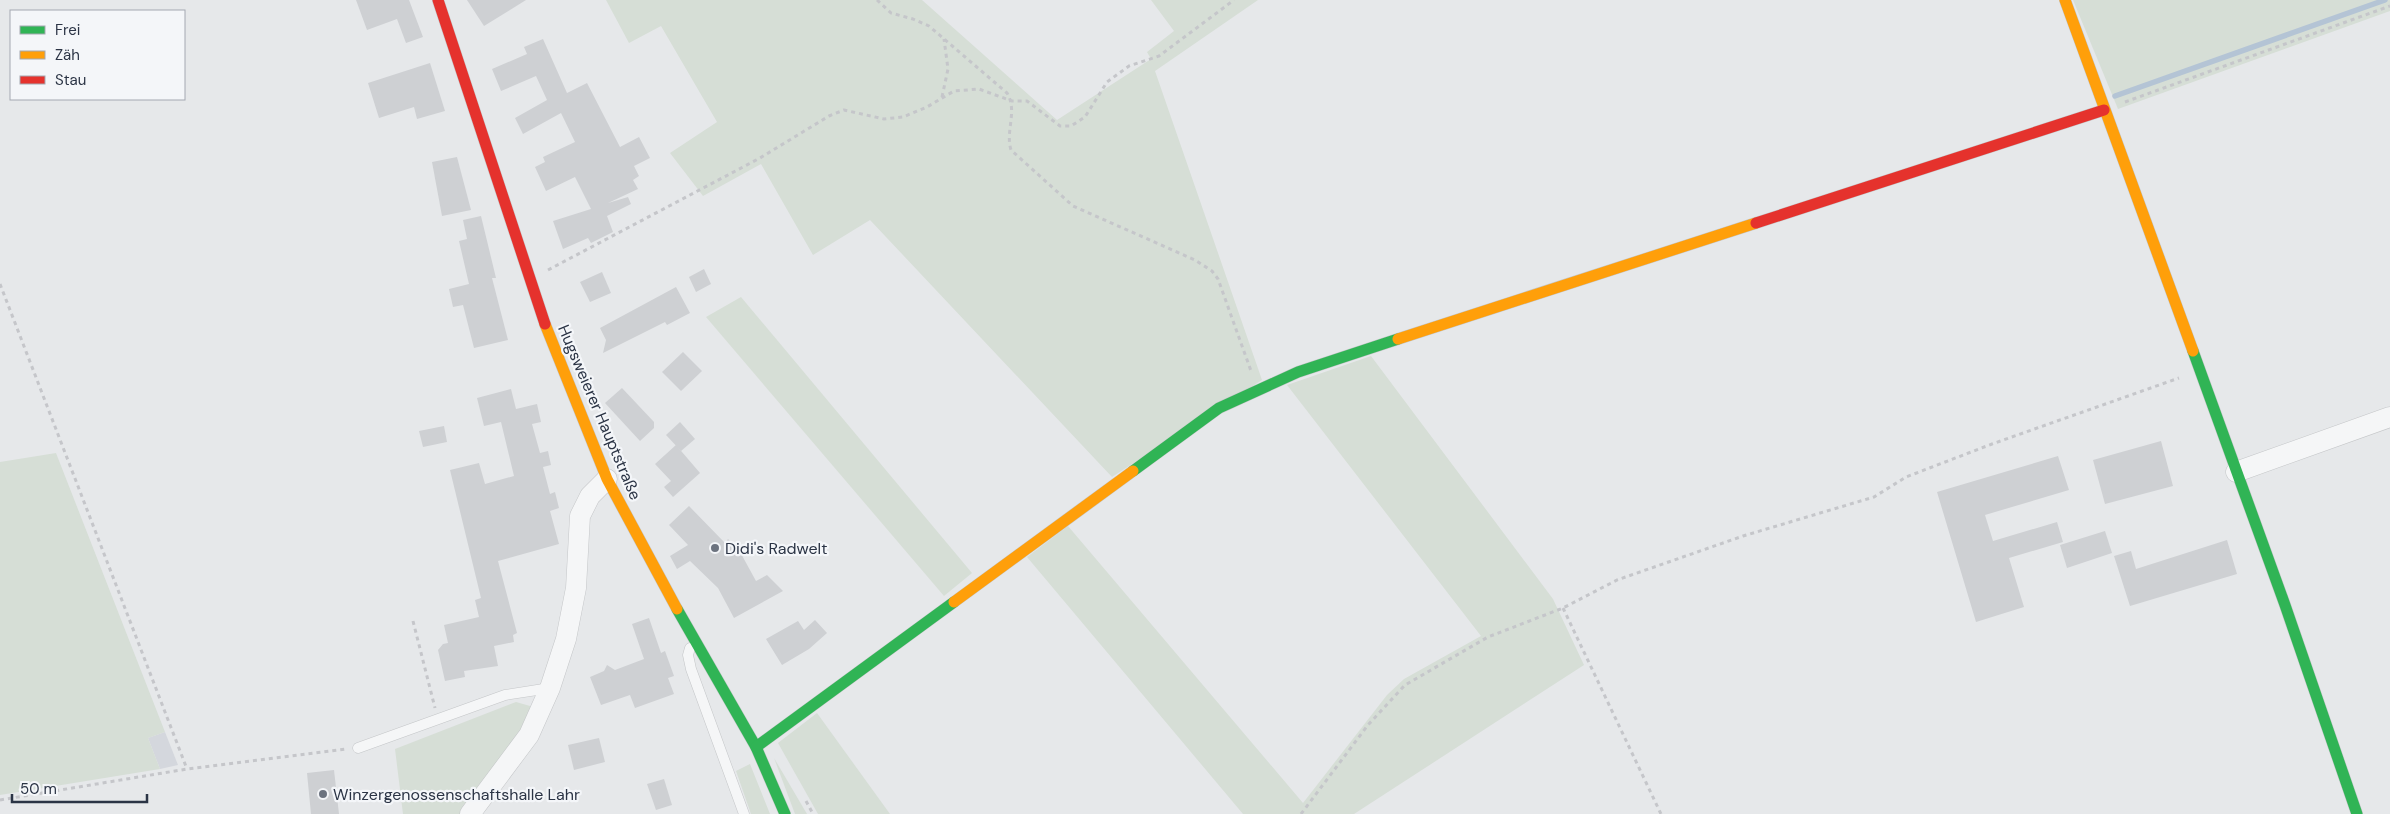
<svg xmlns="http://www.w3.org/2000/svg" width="2390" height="814" font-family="'DM Sans',sans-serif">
	<rect width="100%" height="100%" fill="#e6e8ea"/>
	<polygon fill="#d4d7dd" points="165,732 178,765 160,769 148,738"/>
	<g fill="#d6ded6">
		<polygon points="606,0 922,0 1057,120 1151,59 1147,52 1174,31 1151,0 1258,0 1155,71 1262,380 1112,477 870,220 813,255 761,164 703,196 670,153 717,122 661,26 629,43"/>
		<polygon points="2073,0 2390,0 2390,11 2118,109"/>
		<polygon points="741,297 972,573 944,596 706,317"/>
		<polygon points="1371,356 1553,599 1584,665 1354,814 1243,814 1027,557 1068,526 1303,803 1387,695 1404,679 1481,636 1287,385"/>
		<polygon points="56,453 165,732 148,738 160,769 0,795 0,462"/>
		<polygon points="516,702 530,706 534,711 464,814 403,814 395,749"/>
		<polygon points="817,713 890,814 818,814 778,743"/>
		<polygon points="774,758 807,814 795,814"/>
		<polygon points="750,764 770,814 751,814 736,771"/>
	</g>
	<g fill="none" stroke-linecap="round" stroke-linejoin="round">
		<polyline stroke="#b4c4d5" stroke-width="5.5" points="2115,96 2385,0"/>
	</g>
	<g fill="#ced0d3">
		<polygon points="356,0 409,0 423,37 406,43 397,19 367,30"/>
		<polygon points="467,0 526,0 484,26"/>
		<polygon points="543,39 567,93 587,83 620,147 639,137 650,158 634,166 639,176 633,180 638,189 608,203 628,197 631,204 607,216 613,232 591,243 588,238 563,249 553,221 591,209 575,177 546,191 535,167 545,162 543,157 575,142 561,113 523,134 515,118 547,100 536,76 501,91 492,69 527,54 524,47"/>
		<polygon points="430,63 445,111 417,119 414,107 379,118 368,83"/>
		<polygon points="457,157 471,210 442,216 432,162"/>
		<polygon points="481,216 496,278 492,278 508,340 474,348 463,305 453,307 449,289 469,284 459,241 467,239 463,220"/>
		<polygon points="704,269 711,284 696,292 689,277"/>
		<polygon points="602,272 611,293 590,302 580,282"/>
		<polygon points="676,287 690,313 667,325 665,322 603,353 606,340 600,328"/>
		<polygon points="683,352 702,371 681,391 662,372"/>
		<polygon points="622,388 654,422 654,428 640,441 605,403"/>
		<polygon points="511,389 516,409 537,404 541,422 532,424 540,453 548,451 551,465 543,467 550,494 555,492 559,508 550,511 559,544 498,561 517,633 513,635 514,642 494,646 498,666 464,671 465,677 445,681 438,650 443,644 448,643 444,625 479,617 475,600 481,598 450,470 479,463 485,484 514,476 501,422 484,426 477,398"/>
		<polygon points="680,422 695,439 681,451 666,435"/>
		<polygon points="444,426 447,442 423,447 419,431"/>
		<polygon points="2161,441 2173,486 2105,504 2093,460"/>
		<polygon points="676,445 700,473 673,497 664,487 671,481 655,464"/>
		<polygon points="2058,456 2069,490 1985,515 1993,541 2057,522 2063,542 2009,558 2024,607 1976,622 1937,492"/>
		<polygon points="689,506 725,543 728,539 739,550 756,581 767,575 783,591 734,618 718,588 690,561 677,569 670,556 688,545 669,525"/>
		<polygon points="2105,531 2112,553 2067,568 2060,545"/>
		<polygon points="2227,540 2237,574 2130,606 2114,556 2131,551 2136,569"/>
		<polygon points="649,618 661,653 665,651 674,676 668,678 674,694 635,708 630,695 601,705 590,677 604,671 607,665 615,670 644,659 632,624"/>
		<polygon points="815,620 827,633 809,649 782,665 766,639 798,621 804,630"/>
		<polygon points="599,738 605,762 574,770 568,745"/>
		<polygon points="334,770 339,814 311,814 307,773"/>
		<polygon points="664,779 672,805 656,810 647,784"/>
	</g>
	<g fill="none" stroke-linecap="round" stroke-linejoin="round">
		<g stroke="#c4c6c8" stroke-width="11">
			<g id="lane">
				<polyline points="690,648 688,655 691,669 744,814"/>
				<polyline points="358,748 505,695 550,688"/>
			</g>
		</g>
		<g stroke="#c4c6c8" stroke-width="21">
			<g id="street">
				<polyline points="2236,472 2390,417"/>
				<polyline points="470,814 529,735 550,688 566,639 576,588 580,516 590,496 607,479"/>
			</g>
		</g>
		<g stroke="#c4c6c8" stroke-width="12">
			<g id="fast">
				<polyline points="2193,351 2285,605 2357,814"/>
				<polyline points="1133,471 1219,408 1298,372 1398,339"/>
				<polyline points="677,609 756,747 785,814"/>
				<polyline points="756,747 954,602"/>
			</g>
		</g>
		<g stroke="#c4c6c8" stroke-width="12">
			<g id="slow">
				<polyline points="2065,0 2193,351"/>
				<polyline points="545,324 607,479 677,609"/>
				<polyline points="1398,339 1756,223"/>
				<polyline points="954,602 1133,471"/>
			</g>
		</g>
		<g stroke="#c4c6c8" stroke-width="12">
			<g id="jam">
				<polyline points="438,0 545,324"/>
				<polyline points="1756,223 2104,110"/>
			</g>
		</g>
		<g stroke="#c5c6ca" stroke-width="3" stroke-dasharray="4 4" stroke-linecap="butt">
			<path d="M877 0 891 13 913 19 929 26 1007 93C1018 111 1005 131 1011 150L1073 206 1195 260 1212 271 1218 279 1251 371"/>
			<polyline points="942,97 948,69 944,39"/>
			<polyline points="2125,102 2390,6"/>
			<polyline points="548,270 760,158 829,116 844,110 884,119 903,117 927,107 954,91 979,89 1012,101 1027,101 1060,126 1071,126 1085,117 1107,82 1129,66 1159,56 1234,0"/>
			<polyline points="0,284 187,769"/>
			<polyline points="1563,608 1661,814"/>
			<polyline points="413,621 435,708"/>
			<polyline points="0,800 187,769 346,749"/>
			<polyline points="806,801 813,814"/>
			<polyline points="1301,814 1368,725 1405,685 1488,637 1563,608 1617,580 1743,536 1874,497 1906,477 1992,444 2179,378"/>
		</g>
		<use href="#lane" stroke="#f5f6f7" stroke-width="10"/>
		<use href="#street" stroke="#f5f6f7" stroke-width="20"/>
		<use href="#fast" stroke="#30b455" stroke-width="11"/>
		<use href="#slow" stroke="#ff9f0a" stroke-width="11"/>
		<use href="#jam" stroke="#e5322d" stroke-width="11"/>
	</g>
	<g fill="#6c737f" stroke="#f4f6f9" stroke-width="2">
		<circle cx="715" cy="548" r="5"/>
		<circle cx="323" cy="794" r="5"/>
	</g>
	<g text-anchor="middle" stroke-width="4.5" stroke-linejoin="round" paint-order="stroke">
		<g font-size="16" fill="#2b3445" stroke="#f4f6f9">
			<text transform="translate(600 412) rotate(67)" y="6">Hugsweierer Hauptstraße</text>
		</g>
		<g font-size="16" fill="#2b3445" stroke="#f4f6f9" text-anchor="start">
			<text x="725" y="554">Didi's Radwelt</text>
			<text x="333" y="800">Winzergenossenschaftshalle Lahr</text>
		</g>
	</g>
	<rect x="10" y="10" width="175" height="90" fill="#f4f6f9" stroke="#a4a8b1"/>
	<rect x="20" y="26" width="25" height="8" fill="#30b455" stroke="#a4a8b1"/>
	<text x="55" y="35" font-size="15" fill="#2b3445">Frei</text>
	<rect x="20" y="51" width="25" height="8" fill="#ff9f0a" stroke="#a4a8b1"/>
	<text x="55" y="60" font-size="15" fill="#2b3445">Zäh</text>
	<rect x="20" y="76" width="25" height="8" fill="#e5322d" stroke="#a4a8b1"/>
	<text x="55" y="85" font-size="15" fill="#2b3445">Stau</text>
	<path d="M12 794v8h135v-8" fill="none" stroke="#2b3445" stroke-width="2.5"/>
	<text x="20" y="794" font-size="15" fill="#2b3445" stroke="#f4f6f9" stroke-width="4" paint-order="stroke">50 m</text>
</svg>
